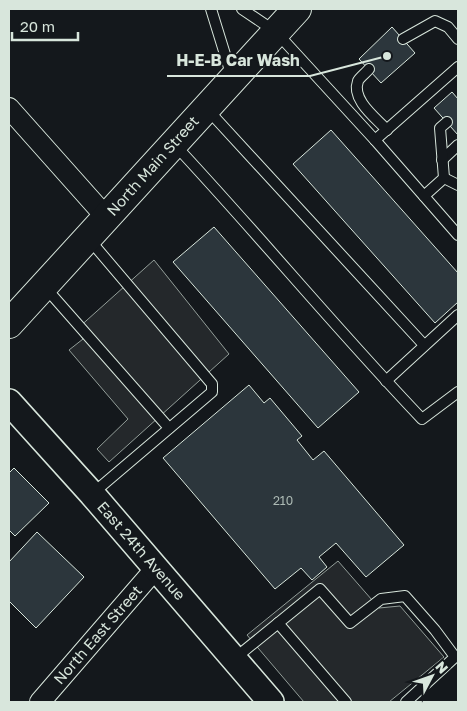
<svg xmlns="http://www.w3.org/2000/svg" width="467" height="711" font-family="'Golos Text',sans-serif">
	<rect width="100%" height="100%" fill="#14181c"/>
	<g fill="#24282b" stroke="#939e99">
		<polygon points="154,260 229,354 109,462 97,449 128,419 69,350 83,339 77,329"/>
		<polygon points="338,561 379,608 400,606 444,657 389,702 304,702 247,635"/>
	</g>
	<g fill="#2c363c" stroke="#d8e6dc">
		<polygon points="392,27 415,53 381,83 359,59"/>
		<polygon points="452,92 458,99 458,135 434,108"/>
		<polygon points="331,130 458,273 458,302 435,323 293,164"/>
		<polygon points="214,227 359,392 318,428 173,262"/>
		<polygon points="249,385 264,403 270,398 302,436 297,440 313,460 324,451 404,545 366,577 336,543 319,557 327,567 312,580 301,568 275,589 163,458"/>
		<polygon points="14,468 49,503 15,536 9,530 9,473"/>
		<polygon points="37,532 84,577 36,628 9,601 9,562"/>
	</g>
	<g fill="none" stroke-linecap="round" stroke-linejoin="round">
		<g stroke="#d8e6dc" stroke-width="12">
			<g id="service">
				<polyline points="211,9 232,77"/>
				<polyline points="242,9 276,32 375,140 458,235"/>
				<polyline points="403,39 435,21 448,27 458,39"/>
				<path d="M369 69C366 73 360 77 358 81 351 100 376 118 387 130"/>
				<polyline points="207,109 424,345"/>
				<polyline points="375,140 458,67"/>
				<path d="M175 145C259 235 337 330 422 419L458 392"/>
				<polyline points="442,160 458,145"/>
				<polyline points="444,178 458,185"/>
				<polyline points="424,196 444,178 440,128 447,122"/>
				<polyline points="88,238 212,384 212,392 92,494"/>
				<polyline points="44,286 169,428"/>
				<polyline points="386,381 458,315"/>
				<polyline points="278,623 346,702"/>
				<polyline points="234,659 320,589 350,623 381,599 405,596 435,630 455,657 406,702"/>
			</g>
		</g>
		<g stroke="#d8e6dc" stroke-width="22">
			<g id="minor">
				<polyline points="9,108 106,217"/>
				<polyline points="40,702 156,568"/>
			</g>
		</g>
		<g stroke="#d8e6dc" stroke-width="28">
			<polyline id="tertiary" points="9,402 92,494 271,702"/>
		</g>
		<g stroke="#d8e6dc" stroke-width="30">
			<polyline id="primary" points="9,324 297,9"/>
		</g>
		<use href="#service" stroke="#14181c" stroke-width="10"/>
		<use href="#minor" stroke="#14181c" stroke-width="20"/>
		<use href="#tertiary" stroke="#14181c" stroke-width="25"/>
		<use href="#primary" stroke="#14181c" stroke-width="28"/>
	</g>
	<g text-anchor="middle" stroke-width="4" stroke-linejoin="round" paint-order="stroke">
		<g font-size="12" fill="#adbab4">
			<text x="283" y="505">210</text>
		</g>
		<g font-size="15" fill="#d8e6dc" stroke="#14181c">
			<text transform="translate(153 166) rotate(-48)" y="5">North Main Street</text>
			<text transform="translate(141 551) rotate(49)" y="5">East 24th Avenue</text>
			<text transform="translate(98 635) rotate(-49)" y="5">North East Street</text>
		</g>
	</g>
	<path fill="none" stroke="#d8e6dc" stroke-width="2" d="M387 56L310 76H167"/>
	<circle fill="#d8e6dc" stroke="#14181c" stroke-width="2" cx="387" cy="56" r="5"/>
	<g font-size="16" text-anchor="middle" font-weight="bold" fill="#d8e6dc" stroke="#14181c" stroke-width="4" stroke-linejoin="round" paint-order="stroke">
		<text x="238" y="66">H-E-B Car Wash</text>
	</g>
	<rect width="467" height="711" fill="none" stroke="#d8e6dc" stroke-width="20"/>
	<g transform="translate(432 676) rotate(49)" stroke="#14181c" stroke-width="4" paint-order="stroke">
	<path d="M0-4L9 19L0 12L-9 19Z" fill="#d8e6dc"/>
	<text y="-8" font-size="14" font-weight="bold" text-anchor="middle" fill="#d8e6dc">N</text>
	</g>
	<path d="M12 32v8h66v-8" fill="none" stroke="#d8e6dc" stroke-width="2.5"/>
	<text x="20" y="32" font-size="15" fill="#d8e6dc" stroke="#14181c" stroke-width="4" paint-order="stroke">20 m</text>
</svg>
